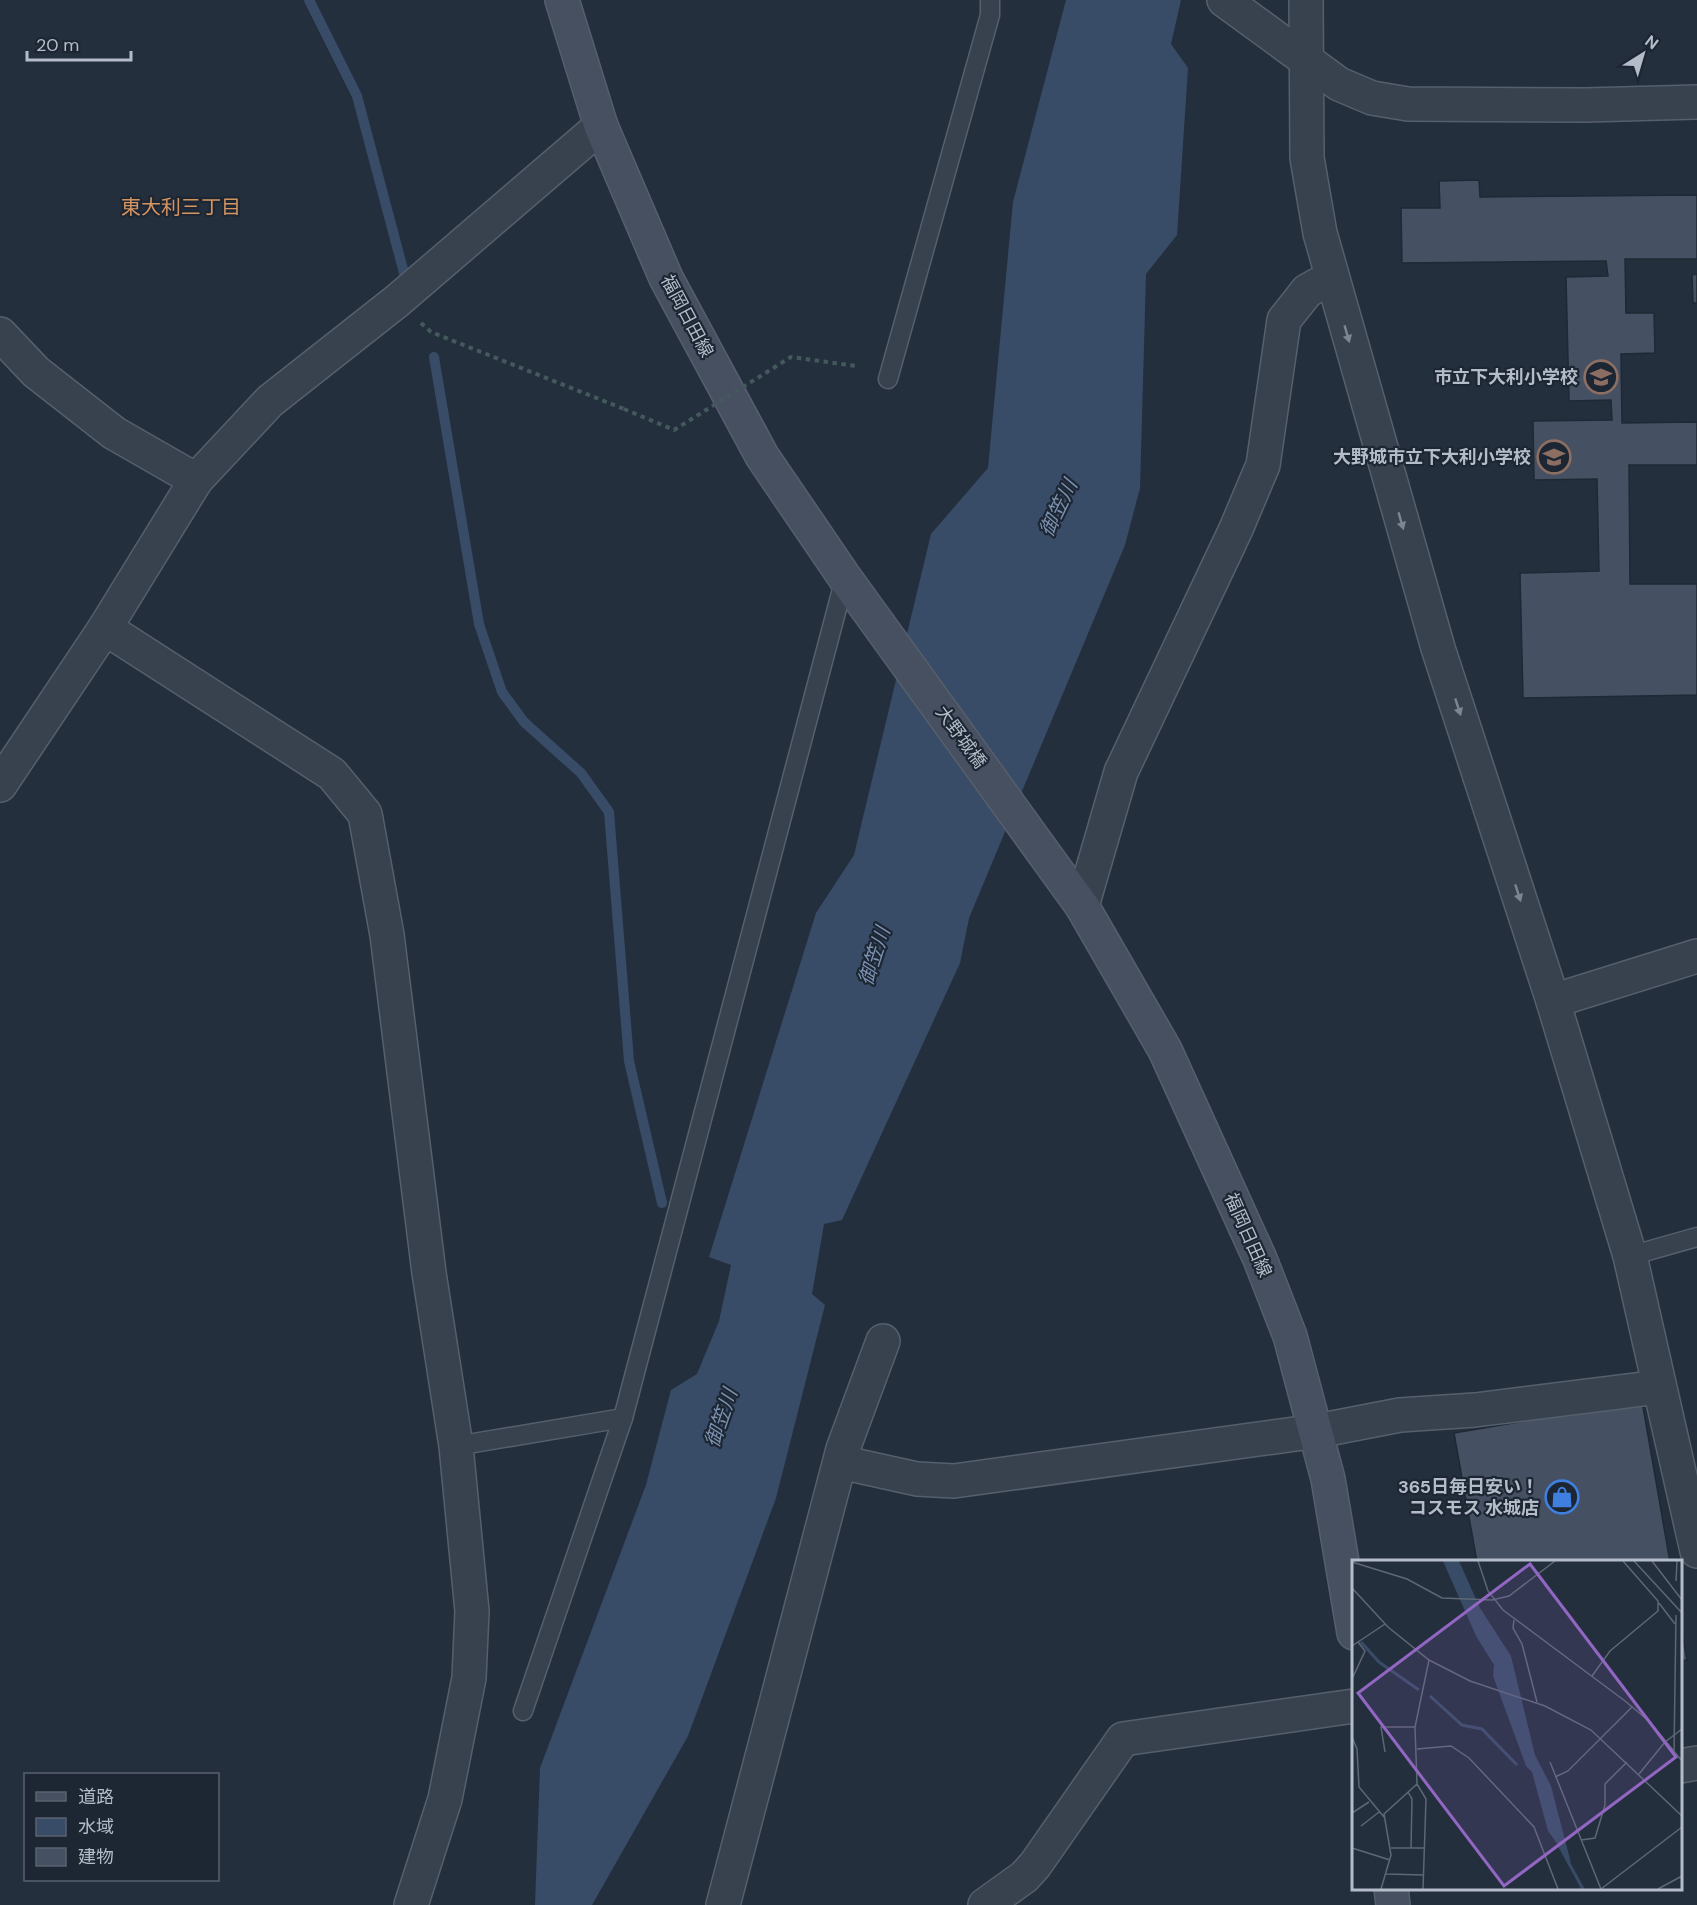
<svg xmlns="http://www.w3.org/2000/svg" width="1697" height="1905" font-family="'DM Sans','Noto Sans JP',sans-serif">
	<rect width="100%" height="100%" fill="#242f3e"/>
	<polygon fill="#394c67" points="1066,0 1181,0 1171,44 1188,68 1177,235 1146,274 1140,488 1125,545 969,918 960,963 842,1220 824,1224 812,1294 825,1305 776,1498 688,1736 592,1905 535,1905 540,1768 646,1485 671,1390 697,1374 719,1321 731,1265 709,1257 816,913 854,855 931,534 988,468 1013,202"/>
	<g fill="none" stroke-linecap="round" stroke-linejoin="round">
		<g stroke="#394c67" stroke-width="10">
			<polyline points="309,0 357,96 404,273"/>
			<polyline points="434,357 479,624 502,692 524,722 581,773 609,812 629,1061 662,1203"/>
		</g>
	</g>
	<g fill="#455162" stroke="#1f2835" stroke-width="1.5">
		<polygon points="1479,180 1480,197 1697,195 1697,259 1625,259 1626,313 1654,313 1655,353 1621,354 1622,423 1697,422 1697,465 1629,465 1630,584 1697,584 1697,695 1523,698 1520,573 1599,571 1597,479 1534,480 1533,421 1612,420 1611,400 1569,401 1566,277 1608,276 1606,261 1402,263 1401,208 1440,208 1439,181"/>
		<polygon points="1697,274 1697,303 1693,303 1692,275"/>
		<polygon points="1642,1401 1670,1562 1477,1562 1454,1433"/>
		<polygon points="1680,1621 1687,1660 1680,1661"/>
	</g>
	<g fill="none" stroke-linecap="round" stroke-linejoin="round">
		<g stroke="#565f6c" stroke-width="21">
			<g id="service">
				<polyline points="888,379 990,15 990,0"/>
				<polyline points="1630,1256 1697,1237"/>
				<polyline points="456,1446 623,1418"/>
				<polyline points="523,1711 623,1418 845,578"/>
			</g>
		</g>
		<g stroke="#565f6c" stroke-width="36">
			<g id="minor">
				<polyline points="1224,0 1339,84 1372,98 1408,104 1586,105 1697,102"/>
				<polyline points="1306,0 1307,158 1320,233 1438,648 1553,1001 1630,1256 1697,1551"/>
				<polyline points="0,334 36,372 114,433 196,480"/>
				<polyline points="0,785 105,628 196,480 270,401 397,301 601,126"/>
				<polyline points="1082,906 1121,772 1236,529 1263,465 1284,320 1307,291 1332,277"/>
				<polyline points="1553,1001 1697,956"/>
				<polyline points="840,1462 917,1479 954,1481 1317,1431 1400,1415 1475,1410 1659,1387"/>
				<polyline points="1680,1766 1697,1763"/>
				<polyline points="723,1905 843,1449 883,1341"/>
				<polyline points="985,1905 1024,1877 1035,1865 1123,1739 1354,1706"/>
			</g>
		</g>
		<g stroke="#565f6c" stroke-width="36">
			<polyline id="tertiary" points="105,628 332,774 365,814 387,935 429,1273 456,1446 472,1611 469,1678 445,1799 411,1905"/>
		</g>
		<g stroke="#565f6c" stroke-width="36">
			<g id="secondary">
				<polyline points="562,0 601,126 666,278 762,456 845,578 1082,906 1165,1050 1260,1259 1290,1336 1328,1479 1354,1633"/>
				<polyline points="1391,1888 1393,1905"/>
			</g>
		</g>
		<polyline stroke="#44595c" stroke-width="4" stroke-dasharray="4.5 4.5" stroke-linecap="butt" points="421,323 431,332 624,409"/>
		<use href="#service" stroke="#38414e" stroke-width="18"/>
		<use href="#minor" stroke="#38414e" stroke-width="33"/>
		<use href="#tertiary" stroke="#38414e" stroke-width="33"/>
		<use href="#secondary" stroke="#465061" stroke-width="33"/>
		<polyline stroke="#44595c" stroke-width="4" stroke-dasharray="4.5 4.5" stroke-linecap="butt" points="624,409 674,430 791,357 856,366"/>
	</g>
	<defs><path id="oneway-solid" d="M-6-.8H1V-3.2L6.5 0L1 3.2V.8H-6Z" transform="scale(1.5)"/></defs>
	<g fill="#7c8592">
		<use href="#oneway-solid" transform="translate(1347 334) rotate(74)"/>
		<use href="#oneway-solid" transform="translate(1401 521) rotate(74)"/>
		<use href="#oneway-solid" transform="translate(1458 707) rotate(72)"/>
		<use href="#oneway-solid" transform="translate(1518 893) rotate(72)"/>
	</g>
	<defs>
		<g id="school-ring" transform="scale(1.725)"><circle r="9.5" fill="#1d2633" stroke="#8d6e63" stroke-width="1.5"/><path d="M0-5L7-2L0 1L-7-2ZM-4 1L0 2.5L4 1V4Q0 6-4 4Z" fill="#8d6e63"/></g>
		<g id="shop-ring" transform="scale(1.725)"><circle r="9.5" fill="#1d2633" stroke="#3f7fe0" stroke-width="1.5"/><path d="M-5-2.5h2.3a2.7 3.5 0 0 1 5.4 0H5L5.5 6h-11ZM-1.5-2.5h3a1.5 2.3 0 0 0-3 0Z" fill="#3f7fe0"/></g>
	</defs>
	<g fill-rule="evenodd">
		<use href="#school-ring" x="1601" y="377"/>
		<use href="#school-ring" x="1554" y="457"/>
		<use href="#shop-ring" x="1562" y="1497"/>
	</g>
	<g text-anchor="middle" stroke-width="4.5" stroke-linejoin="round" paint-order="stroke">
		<g font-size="18" fill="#b4bcc9" stroke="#1d2633">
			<text transform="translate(687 316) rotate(62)" y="6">福岡日田線</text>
			<text transform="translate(961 737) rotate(54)" y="6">大野城橋</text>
			<text transform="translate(1248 1235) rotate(66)" y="6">福岡日田線</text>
		</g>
		<g font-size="18" font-weight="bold" fill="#b4bcc9" stroke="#1d2633" text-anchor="end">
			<text x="1578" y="383">市立下大利小学校</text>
			<text x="1531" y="463">大野城市立下大利小学校</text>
			<text x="1539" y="1493">365日毎日安い！<tspan x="1539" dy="21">コスモス 水城店</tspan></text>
		</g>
		<g font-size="20" fill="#d59563" stroke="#1d2633">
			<text x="181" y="214">東大利三丁目</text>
		</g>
		<g font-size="20" font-style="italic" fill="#7c92b1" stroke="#1d2633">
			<text transform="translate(1058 508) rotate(-64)" y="7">御笠川</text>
			<text transform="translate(874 956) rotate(-72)" y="7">御笠川</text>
			<text transform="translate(721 1418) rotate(-71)" y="7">御笠川</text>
		</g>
	</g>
	<g transform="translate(1352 1560)">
		<rect width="330" height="330" fill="#242f3e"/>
		<path d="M91 1H107L128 48 159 96 183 195 199 226 219 303 196 271 180 212 174 206 141 116 142 105 124 76Z" fill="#394c67"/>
		<path fill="none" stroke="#394c67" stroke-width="3" d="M9 82 27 102 67 130M78 136 110 165 130 169 165 205M207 285 231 329"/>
		<path fill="none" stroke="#5e6776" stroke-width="1.5" d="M126 1 136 31 151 50 273 141 298 162 330 201M282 1 330 53M300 1 330 40M0 2 55 19 90 38 140 40 157 36 203 1M324 21 325 1M0 28 36 67 77 100 118 121 193 146 239 170 330 256M307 43 323 64M162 60 161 68 170 84 185 142M0 86 33 64M240 116 258 91 306 51V41L271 1M0 119 13 91 6 82M0 177 5 189 7 227 32 257M65 189 99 186 117 198 182 267 206 329M322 191 324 55M33 192 29 167H63M198 202 249 329M287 214 313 182 330 169M203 217 216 211 280 147M56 232 60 239 59 288M0 253 17 242M9 266 27 252M229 280 243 278 253 245V224L275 202M0 288 38 300M39 288H73M34 314 72 315M29 329 39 295 32 254 65 224M71 329 74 239 65 224 63 167 77 100M249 329 330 267M306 329 330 316"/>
		<path fill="#9266c3" fill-opacity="0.15" stroke="#9266c3" stroke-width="3" d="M178 4 324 197 152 326 6 133Z"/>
		<rect width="330" height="330" fill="none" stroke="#b4bcc9" stroke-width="3"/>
	</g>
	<rect x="24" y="1773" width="195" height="108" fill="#1d2633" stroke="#59626f" stroke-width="1.5"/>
	<rect x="36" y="1792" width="30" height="9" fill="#465061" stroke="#59626f" stroke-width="1.5"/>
	<text x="78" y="1803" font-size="18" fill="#b4bcc9">道路</text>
	<rect x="36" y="1818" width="30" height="18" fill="#394c67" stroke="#59626f" stroke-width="1.5"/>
	<text x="78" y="1833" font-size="18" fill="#b4bcc9">水域</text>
	<rect x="36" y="1848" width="30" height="18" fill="#455162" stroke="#59626f" stroke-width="1.5"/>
	<text x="78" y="1863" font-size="18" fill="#b4bcc9">建物</text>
	<g transform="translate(1643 54) rotate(37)" stroke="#1d2633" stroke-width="4.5" paint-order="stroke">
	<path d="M0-4.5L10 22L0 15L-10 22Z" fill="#b4bcc9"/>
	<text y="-9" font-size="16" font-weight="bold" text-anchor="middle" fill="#b4bcc9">N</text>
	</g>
	<path d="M27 51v9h104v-9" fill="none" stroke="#b4bcc9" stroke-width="3"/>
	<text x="36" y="51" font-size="18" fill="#b4bcc9" stroke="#1d2633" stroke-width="4.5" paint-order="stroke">20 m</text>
</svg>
